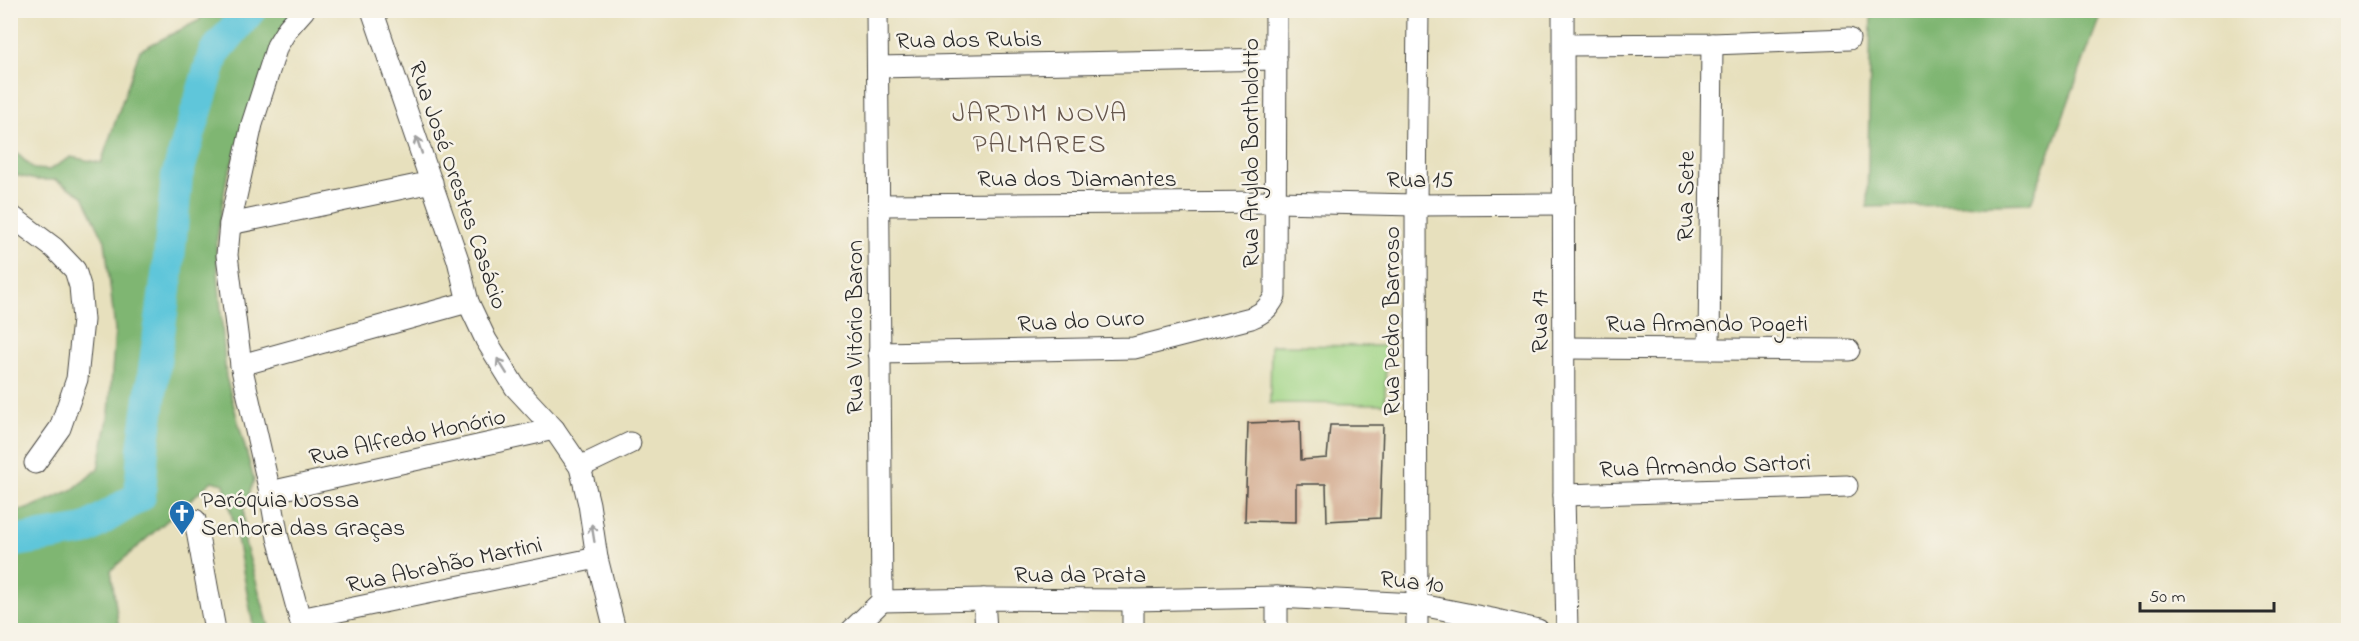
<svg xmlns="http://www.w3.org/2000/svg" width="2359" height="641" font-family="'Indie Flower',sans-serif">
	<rect width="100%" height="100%" fill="#f7f3e8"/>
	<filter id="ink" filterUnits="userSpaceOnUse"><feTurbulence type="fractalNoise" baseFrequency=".0167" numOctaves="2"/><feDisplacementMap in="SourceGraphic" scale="12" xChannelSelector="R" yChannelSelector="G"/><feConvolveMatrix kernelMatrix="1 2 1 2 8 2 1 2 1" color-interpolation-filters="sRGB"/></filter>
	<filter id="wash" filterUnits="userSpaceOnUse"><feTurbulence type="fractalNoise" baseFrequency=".008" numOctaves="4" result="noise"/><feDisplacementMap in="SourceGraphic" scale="24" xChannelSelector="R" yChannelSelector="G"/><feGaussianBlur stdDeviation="1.35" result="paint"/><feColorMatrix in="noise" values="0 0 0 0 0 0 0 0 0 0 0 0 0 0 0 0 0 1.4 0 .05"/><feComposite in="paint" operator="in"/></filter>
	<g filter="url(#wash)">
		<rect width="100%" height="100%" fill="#e7e0bd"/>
		<polygon fill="#9fd484" stroke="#658058" stroke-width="1.5" points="1271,345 1386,346 1385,404 1270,403"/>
		<g fill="#7fb672" stroke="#55704e" stroke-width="1.5">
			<polygon points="202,11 294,11 257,89 226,181 216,245 226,377 254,480 244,509 245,543 270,630 254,630 236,533 224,484 212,481 111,570 119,630 11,630 10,511 27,509 72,490 98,469 109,414 115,330 105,241 83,196 56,180 36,180 11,174 11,148 34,169 49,170 71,157 101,163 140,50 200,20"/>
			<polygon points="1871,11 2102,11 2031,203 1867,207"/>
		</g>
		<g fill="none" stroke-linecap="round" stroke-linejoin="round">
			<polyline stroke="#5ec6da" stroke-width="32" points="10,542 85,530 140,496 143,449 168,269 177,176 214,53 250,10"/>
		</g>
		<g id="blocks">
			<polygon fill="#d0a588" points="1300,421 1301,460 1327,458 1330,425 1383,425 1380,518 1327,521 1326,484 1296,484 1296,522 1245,521 1248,423"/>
		</g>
	</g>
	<g filter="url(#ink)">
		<use href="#blocks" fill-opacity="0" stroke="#474641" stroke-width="1.5"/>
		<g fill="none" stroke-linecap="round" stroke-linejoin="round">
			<g stroke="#474641" stroke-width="23">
				<g id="minor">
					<polyline points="372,10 458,260 468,302 486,340 515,387 554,429 580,467 589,504 597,558 615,630"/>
					<polyline points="1563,10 1564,495 1567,630"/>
					<polyline points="1564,45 1712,44 1849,39"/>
					<polyline points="878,67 1276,59"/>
					<polyline points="879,205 1276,202 1416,205 1564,204"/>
					<polyline points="10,215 54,248 75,270 80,286 83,320 77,379 60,428 35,463"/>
					<polyline points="230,224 432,182"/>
					<polyline points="1709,347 1712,44"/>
					<polyline points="1565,348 1849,350"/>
					<path d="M879 353 1134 348 1251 318C1263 313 1269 308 1275 296L1276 10"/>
					<polyline points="241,365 468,302"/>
					<polyline points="580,467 630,443"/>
					<polyline points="270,492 554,429"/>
					<polyline points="1564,495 1847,486"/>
					<polyline points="195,520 215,630"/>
					<polyline points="984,599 986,630"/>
					<polyline points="882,601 984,599 1133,600 1277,597 1416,604 1492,619 1538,630"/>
					<polyline points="300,619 597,558"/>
					<polyline points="303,630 278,538 270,492 241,365 227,255 230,224 252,124 277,46 288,28 304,10"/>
					<polyline points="852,630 882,601 877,10"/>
					<polyline points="1133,630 1133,600"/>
					<polyline points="1277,630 1277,597"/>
					<polyline points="1417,630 1416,205 1418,10"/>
				</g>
			</g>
			<use href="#minor" stroke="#fff" stroke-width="21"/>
		</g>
		<defs><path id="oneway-shaft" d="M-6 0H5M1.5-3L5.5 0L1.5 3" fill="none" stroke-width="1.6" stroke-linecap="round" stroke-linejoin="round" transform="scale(1.5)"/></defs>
		<g stroke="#a0a0a0">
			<use href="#oneway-shaft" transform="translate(419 145) rotate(-109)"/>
			<use href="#oneway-shaft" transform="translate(502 366) rotate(-122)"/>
			<use href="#oneway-shaft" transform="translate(593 533) rotate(-99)"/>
		</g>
	</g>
	<defs>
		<g id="church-pin" transform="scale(1.35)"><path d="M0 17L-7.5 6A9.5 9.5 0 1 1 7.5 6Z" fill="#1f6fb2" stroke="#f7f3e8"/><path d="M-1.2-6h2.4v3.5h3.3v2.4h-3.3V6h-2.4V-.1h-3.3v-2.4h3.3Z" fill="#fff"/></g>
	</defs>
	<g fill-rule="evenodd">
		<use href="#church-pin" x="182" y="513"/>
	</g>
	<g text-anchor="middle" stroke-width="5" stroke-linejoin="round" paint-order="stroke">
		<g font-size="24" fill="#2b2b2b" stroke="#f7f3e8">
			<text transform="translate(969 39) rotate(-1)" y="8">Rua dos Rubis</text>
			<text transform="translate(1250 153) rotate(-90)" y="8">Rua Aryldo Bortholotto</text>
			<text x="1077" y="186">Rua dos Diamantes</text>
			<text x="1420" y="187">Rua 15</text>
			<text transform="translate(459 185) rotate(71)" y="8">Rua José Orestes Casácio</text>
			<text transform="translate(1685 196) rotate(-89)" y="8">Rua Sete</text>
			<text transform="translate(1081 320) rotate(-3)" y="8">Rua do Ouro</text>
			<text transform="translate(1391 321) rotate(-90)" y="8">Rua Pedro Barroso</text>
			<text transform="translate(1539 321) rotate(-90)" y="8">Rua 17</text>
			<text x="1707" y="331">Rua Armando Pogeti</text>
			<text transform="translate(854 327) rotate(-90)" y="8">Rua Vitório Baron</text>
			<text transform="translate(407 436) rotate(-12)" y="8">Rua Alfredo Honório</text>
			<text transform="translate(1705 465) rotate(-2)" y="8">Rua Armando Sartori</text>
			<text transform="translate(444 564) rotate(-12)" y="8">Rua Abrahão Martini</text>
			<text x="1080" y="582">Rua da Prata</text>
			<text transform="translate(1412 581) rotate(6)" y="8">Rua 10</text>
		</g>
		<g font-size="24" fill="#2b2b2b" stroke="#f7f3e8" text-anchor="start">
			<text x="201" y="507">Paróquia Nossa<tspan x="201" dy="28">Senhora das Graças</tspan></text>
		</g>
		<g font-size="27" letter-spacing="1.5" fill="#65564c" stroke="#f7f3e8">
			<text x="1040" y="121">JARDIM NOVA<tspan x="1040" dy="31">PALMARES</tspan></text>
		</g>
	</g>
	<rect width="2359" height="641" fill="none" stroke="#f7f3e8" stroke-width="36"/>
	<path d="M2140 602v9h134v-9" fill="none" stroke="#2b2b2b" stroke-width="3"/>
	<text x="2149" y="602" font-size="18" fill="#2b2b2b" stroke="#f7f3e8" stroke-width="4.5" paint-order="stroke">50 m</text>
</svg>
